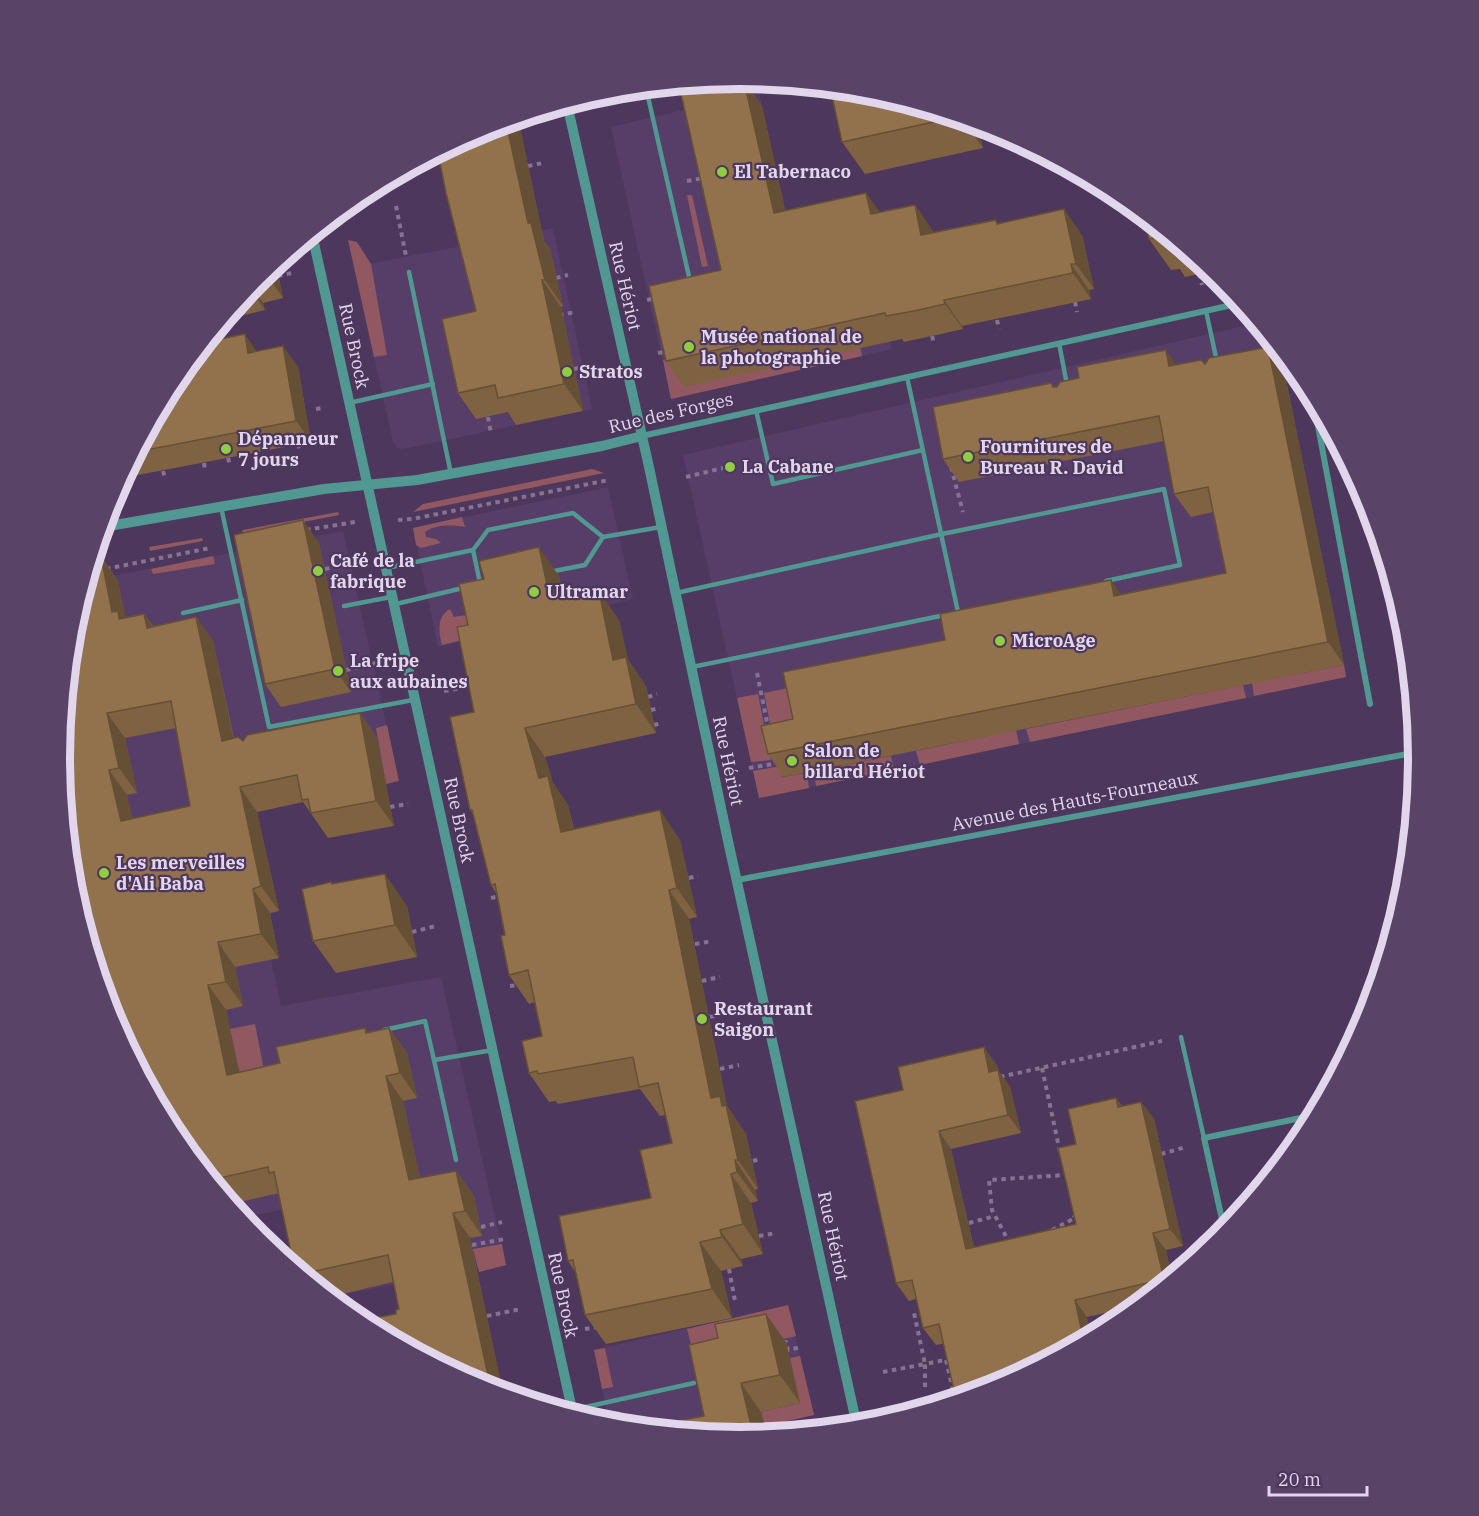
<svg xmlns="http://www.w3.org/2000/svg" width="1479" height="1516" font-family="'IBM Plex Serif',serif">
	<rect width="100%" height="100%" fill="#4d375c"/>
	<g fill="#573e69">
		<polygon points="759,92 792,239 863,223 892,349 671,399 611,127"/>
		<polygon points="553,228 592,409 418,446 402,449 396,447 393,442 354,267"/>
		<polygon points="1257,323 1279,350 1346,677 759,798 683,455"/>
		<polygon points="608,487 633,599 438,647 413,528"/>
		<polygon points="343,531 399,781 257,812 279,911 270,914 279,958 271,960 281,1006 441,977 506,1265 479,1272 478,1268 330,1297 291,1208 242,1218 174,1135 73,890 60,758 87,581"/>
		<polygon points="788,1305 814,1415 742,1431 707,1434 610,1425 594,1350"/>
	</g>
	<g fill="#925861">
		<polygon points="687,195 692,195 708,266 702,267"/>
		<polygon points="348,240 357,242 371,264 387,355 374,357"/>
		<polygon points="860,347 862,356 671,399 663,360 677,357"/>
		<polygon points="592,469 604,473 413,512 423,504"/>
		<polygon points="338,512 339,515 243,534 242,530"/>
		<path d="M462 517 465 527C452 525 437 524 425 532L426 537 436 539 441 543 421 548 416 545 413 528Z"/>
		<polygon points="202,538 203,541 150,551 149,547"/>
		<polygon points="213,556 215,564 153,574 151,569"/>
		<path d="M450 609 454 617 479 613 503 630 442 645C439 632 436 617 450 609Z"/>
		<polygon points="1344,665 1346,677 1254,696 1252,683"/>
		<polygon points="1243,685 1246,698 1030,742 1026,729"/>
		<polygon points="797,686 809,742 775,749 764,693"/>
		<polygon points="758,694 771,760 751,762 737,698"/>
		<polygon points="387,725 399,781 386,784 376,728"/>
		<polygon points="1016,730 1019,744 920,765 916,751"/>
		<polygon points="891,756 894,770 816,786 814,771"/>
		<polygon points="781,766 783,777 807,773 809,788 759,798 753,771"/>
		<polygon points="255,1024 264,1070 240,1075 230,1029"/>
		<polygon points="502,1244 506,1265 479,1272 473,1249"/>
		<polygon points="788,1305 796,1336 695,1360 687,1329"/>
		<polygon points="605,1348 613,1387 602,1389 594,1350"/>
		<polygon points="800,1356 814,1415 765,1426 761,1412 800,1403 790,1358"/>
		<polygon points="619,1411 622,1426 610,1425 608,1415"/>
	</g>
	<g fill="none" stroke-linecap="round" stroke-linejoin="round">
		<g stroke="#867393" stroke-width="4" stroke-dasharray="4.5 4.5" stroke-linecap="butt">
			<polyline points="528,166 543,163"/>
			<polyline points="687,181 703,178"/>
			<polyline points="396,206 406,256"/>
			<polyline points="1199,274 1202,285"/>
			<polyline points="278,276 292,273"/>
			<polyline points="556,278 568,275"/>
			<polyline points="647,300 656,298"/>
			<polyline points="1075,302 1077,312"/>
			<polyline points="559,315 576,312"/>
			<polyline points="997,320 999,329"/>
			<polyline points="932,336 934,343"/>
			<polyline points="658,353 669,351"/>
			<polyline points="574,369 588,366"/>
			<polyline points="316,409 322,408"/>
			<polyline points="488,417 491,433"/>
			<polyline points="298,444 300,452"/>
			<polyline points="228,458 230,466"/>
			<polyline points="204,463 205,470"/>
			<polyline points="951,467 963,512"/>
			<polyline points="163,471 165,478"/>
			<polyline points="686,477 723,468"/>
			<polyline points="398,520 412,519 609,480"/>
			<polyline points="306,530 355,522"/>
			<polyline points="106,569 210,548"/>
			<polyline points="325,569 354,563"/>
			<polyline points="346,670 376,663"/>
			<polyline points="757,673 768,727"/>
			<polyline points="444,691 474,686"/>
			<polyline points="648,697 657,694"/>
			<polyline points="651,710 660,708"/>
			<polyline points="654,725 663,723"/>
			<polyline points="749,768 779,763"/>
			<polyline points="390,807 408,804"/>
			<polyline points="689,878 698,876"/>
			<polyline points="491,898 500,896"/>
			<polyline points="412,932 436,926"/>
			<polyline points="695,944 712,941"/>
			<polyline points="702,981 720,977"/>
			<polyline points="510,986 518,985"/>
			<polyline points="710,1017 728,1013"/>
			<polyline points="1042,1068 1060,1152"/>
			<polyline points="720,1069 739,1065"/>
			<polyline points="1000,1077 1162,1041"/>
			<polyline points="1161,1154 1186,1147"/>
			<polyline points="753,1161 760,1159"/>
			<polyline points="969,1223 995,1216"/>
			<polyline points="481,1227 502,1222"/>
			<polyline points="1052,1230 1075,1218 1074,1215"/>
			<polyline points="759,1236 776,1233"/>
			<polyline points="1010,1244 992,1210 989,1180 1065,1175"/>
			<polyline points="472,1245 505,1239"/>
			<polyline points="729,1269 735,1301"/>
			<polyline points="487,1316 521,1309"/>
			<polyline points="585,1329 598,1327"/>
			<polyline points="782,1343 786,1342 788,1350 802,1347"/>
			<polyline points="946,1360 955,1399"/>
			<polyline points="883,1372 925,1364 914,1313"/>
			<polyline points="925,1387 925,1364 950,1359"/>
		</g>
		<g stroke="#519792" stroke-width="4.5">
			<polyline points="719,81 721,90"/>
			<polyline points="646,88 690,281"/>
			<polyline points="409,272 451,474"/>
			<polyline points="1206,311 1217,362"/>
			<polyline points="1059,343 1067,385"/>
			<polyline points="907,377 958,612"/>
			<polyline points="349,403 433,384"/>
			<polyline points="756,410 773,484 923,450"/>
			<polyline points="221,507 269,727 413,700"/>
			<polyline points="473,550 480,583"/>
			<polyline points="387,568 473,550 488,530 573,513 603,537 661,527"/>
			<polyline points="549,572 585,565 603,537"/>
			<polyline points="676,593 942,534 1164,489 1180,565 1106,581"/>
			<polyline points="396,604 463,588"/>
			<polyline points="344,606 391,597"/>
			<polyline points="183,613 242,600"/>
			<polyline points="692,667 945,615"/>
			<polyline points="384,1030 425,1021 434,1060 493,1050"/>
			<polyline points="1181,1037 1204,1138"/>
			<polyline points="434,1060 456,1160"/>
			<polyline points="572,1410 694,1383"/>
		</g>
		<g stroke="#519792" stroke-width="6">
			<polyline points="603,93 609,91"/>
			<polyline points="1312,394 1370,704"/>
			<polyline points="642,436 1241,303"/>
			<polyline points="737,880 1418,752"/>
			<polyline points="1225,1233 1204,1138 1315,1115"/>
		</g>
		<g stroke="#519792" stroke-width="10">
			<polyline points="567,104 649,467 728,841 857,1426"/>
			<polyline points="312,234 573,1414"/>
			<polyline points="103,527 324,489 417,480 602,446 642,436"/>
		</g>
	</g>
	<g fill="#7e6241" fill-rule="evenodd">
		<polygon points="744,81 762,106 785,211 866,193 880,213 915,205 933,233 998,223 1082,235 1094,289 1089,290 1091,299 962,326 963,329 932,336 904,342 902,339 684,387 666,361 721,270"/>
		<polygon points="872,92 977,123 983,148 865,174 842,142"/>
		<polygon points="518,118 544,241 550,249 563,306 561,307 583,411 516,425 508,412 476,419 458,393 476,311 480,130"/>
		<polygon points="1050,157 1061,163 1055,164"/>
		<polygon points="1144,215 1213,271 1185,277 1180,269 1171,270 1149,239"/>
		<polygon points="276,264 283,298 263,303 265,310 236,317 232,310 259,277"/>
		<polygon points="256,351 298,367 311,442 122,478 175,380"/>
		<polygon points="1205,364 1284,370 1344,665 784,777 768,754 793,719 945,640 1121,594 1226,573 1213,512 1191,517 1174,494 1164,441 959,482 943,459 1057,387 1177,365"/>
		<polygon points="319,543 351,692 281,707 265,684"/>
		<path d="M101 556 118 581 125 617 144 614 153 626 196 617 213 641 234 738 243 741 360 713 377 738 394 826 328 838 303 802 257 812 279 911 270 913 279 958 235 967 243 1006 226 1010 239 1072 280 1063 368 1032 389 1028 407 1053 417 1098 403 1101 420 1178 456 1171 474 1196 482 1236 470 1238 503 1393 479 1386 396 1314 399 1309 393 1282 330 1297 294 1267 279 1193 231 1204 174 1135 80 865 74 840 68 841 60 758ZM176 728 190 806 132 819 127 795 137 793 125 738Z"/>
		<polygon points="559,576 564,597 619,620 628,660 646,686 656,733 545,757 553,783 568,805 574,829 680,840 697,917 689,919 727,1106 746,1134 758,1189 755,1190 758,1201 751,1203 763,1254 741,1259 743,1266 721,1271 732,1318 606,1344 585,1315 576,1273 568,1261 651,1198 672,1143 665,1115 660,1116 640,1089 558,1104 556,1101 549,1102 529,1073 542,1036 535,1002 529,1004 509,975 505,935 496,893 491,885 474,816 470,810 474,712 468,625"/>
		<polygon points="331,882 333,884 407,906 417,957 336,973 313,941"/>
		<polygon points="997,1065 998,1070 1010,1087 1021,1133 951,1149 974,1248 1076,1224 1076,1144 1116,1098 1122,1106 1141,1102 1154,1119 1183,1246 1166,1250 1172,1278 1138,1306 1087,1317 936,1345 923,1328 916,1299 909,1301 896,1283 903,1090"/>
		<polygon points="786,1342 800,1403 761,1412 766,1430 790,1425 795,1432 739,1437 704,1416"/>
	</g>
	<g fill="#665035">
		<polygon points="744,81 762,106 792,239 774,213"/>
		<polygon points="518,118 544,241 550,249 563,306 545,280 528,223 506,122"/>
		<polygon points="962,119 977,123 983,148"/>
		<polygon points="866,193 884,218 871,214"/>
		<polygon points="915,205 933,231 939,261 921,235"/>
		<polygon points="1064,209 1082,235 1094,289 1076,264"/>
		<polygon points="276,264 283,298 267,275 266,271"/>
		<polygon points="1071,264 1089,290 1091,299 1073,273"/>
		<polygon points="542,280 561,307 583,411 564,384"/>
		<polygon points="252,286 263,303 265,310 250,289"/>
		<polygon points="944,300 962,326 963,329 945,304"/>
		<polygon points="245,334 259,355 248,353"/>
		<polygon points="283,346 298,367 311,442 296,421"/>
		<polygon points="1268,347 1284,370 1344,665 1328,642"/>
		<polygon points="1166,350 1182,373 1169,366"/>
		<polygon points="303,520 319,543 351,692 335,669"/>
		<polygon points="539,547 559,576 564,601 549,594"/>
		<polygon points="101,556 118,581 127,624 135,636 112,612"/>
		<polygon points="1111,580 1127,603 1114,596"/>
		<polygon points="599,591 619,620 628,660 646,686 656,733 636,704 613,660"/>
		<polygon points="144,614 161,639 147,628"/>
		<polygon points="196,617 213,641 239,765 222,741"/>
		<polygon points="107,713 125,738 137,793 119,768"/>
		<polygon points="360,713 377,738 394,826 376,801"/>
		<polygon points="525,728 545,757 553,783 568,805 581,861 561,832 539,778"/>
		<polygon points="109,770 127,795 138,846 121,821"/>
		<polygon points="240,787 257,812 279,911 261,886"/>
		<polygon points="660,810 680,840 697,917 677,888"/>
		<polygon points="385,874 407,906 417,957 395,925"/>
		<polygon points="253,889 270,913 279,958 261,934"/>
		<polygon points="669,890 689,919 727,1106 746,1134 758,1189 738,1160 711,1098"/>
		<polygon points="218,942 235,967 243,1006 226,982"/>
		<polygon points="208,985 226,1010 245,1100 227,1075"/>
		<polygon points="389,1028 407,1053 417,1098 400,1073"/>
		<polygon points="984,1047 997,1065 1001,1089 989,1072"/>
		<polygon points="998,1070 1010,1087 1021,1133 1008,1115"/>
		<polygon points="386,1076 403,1101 426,1205 409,1180"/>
		<polygon points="1116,1098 1128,1116 1118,1107"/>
		<polygon points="1141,1102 1154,1119 1183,1246 1170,1229"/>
		<polygon points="939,1131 951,1149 978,1267 966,1249"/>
		<polygon points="735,1160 755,1190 758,1201 737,1172"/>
		<polygon points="456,1171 474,1196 482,1236 465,1211"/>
		<polygon points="731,1174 751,1203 763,1254 743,1224"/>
		<polygon points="453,1213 470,1238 503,1393 491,1389"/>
		<polygon points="720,1230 741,1259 743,1266 722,1237"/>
		<polygon points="1153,1233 1166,1250 1172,1278 1166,1283 1164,1279"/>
		<polygon points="700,1242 721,1271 732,1318 712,1289"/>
		<polygon points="1075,1300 1087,1317 1092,1337 1084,1341"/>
		<polygon points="766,1314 786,1342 800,1403 780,1375"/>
		<polygon points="741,1383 761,1412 767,1435 753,1433"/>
	</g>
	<g fill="#92724c" stroke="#665035" stroke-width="1.5" fill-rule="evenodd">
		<polygon points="744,81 774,213 866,193 871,214 915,205 921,235 996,220 997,224 1064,209 1076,264 1071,264 1073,273 944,300 945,304 914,311 886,316 885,313 666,361 649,286 721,270 681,94"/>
		<polygon points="830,87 872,92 956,117 842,142"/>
		<polygon points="506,122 528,223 531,223 545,280 542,280 564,384 498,398 495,385 458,393 442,319 476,311 446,193 438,153 480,130"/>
		<polygon points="1144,215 1178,243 1164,246 1161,237 1149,239"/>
		<polygon points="266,271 267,275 260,277"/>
		<polygon points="245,334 248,353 283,346 296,421 136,452 175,380 206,342"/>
		<polygon points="1268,347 1328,642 768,754 761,726 793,719 783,672 945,640 940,614 1111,580 1114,596 1226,573 1208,487 1174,494 1159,416 943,459 933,407 1051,383 1053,387 1057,387 1060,382 1079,378 1077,367 1166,350 1169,366 1201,360 1205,364 1209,358"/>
		<polygon points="303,520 335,669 265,684 234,535"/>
		<polygon points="539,547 549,594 558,592 560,598 599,591 613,660 626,657 636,704 525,728 539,778 548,776 561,832 660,810 677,888 669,890 711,1098 720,1096 722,1106 726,1105 738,1160 735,1160 737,1172 731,1174 743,1224 720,1230 722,1237 700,1242 712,1289 585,1315 573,1260 568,1261 559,1216 651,1198 640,1150 672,1143 658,1083 639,1087 633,1057 538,1074 537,1071 529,1073 522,1041 542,1036 536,1008 528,970 509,975 501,936 505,935 495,884 491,885 472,810 470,810 450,717 474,712 457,627 468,625 459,584 484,579 479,561"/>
		<path d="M101 556 112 612 118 611 119 619 144 614 147 628 196 617 222 741 238 737 243 741 247 735 360 713 376 801 311 813 308 799 302 800 297 775 240 787 261 886 253 889 261 934 218 942 226 982 208 985 227 1075 280 1063 276 1047 365 1028 366 1033 389 1028 400 1073 386 1076 409 1180 456 1171 465 1211 453 1213 491 1389 479 1386 359 1321 396 1314V1310L399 1309 388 1255 302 1274 294 1267 274 1172 269 1173 268 1167 211 1180 174 1135 112 1018 73 890 71 867 80 865 68 813H65L60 758 73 625 94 557ZM171 701 190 806 121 821 109 770 119 768 107 713Z"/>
		<polygon points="385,874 395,925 313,941 302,889 331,882 332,884"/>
		<polygon points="984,1047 989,1072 998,1070 1008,1115 939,1131 966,1249 1076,1224 1058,1148 1076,1144 1068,1109 1116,1098 1118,1107 1141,1102 1170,1229 1153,1233 1164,1279 1075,1300 1084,1341 999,1386 956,1399 939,1324 923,1328 912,1280 896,1283 855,1101 903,1090 898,1067"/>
		<polygon points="766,1314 780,1375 741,1383 753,1433 790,1425 791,1432 739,1437 644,1428 704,1416 689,1345 718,1338 715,1324"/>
	</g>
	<g fill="#90cd41" stroke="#4d375c" stroke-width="2">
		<circle cx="722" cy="172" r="6"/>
		<circle cx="689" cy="347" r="6"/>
		<circle cx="567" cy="372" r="6"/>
		<circle cx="226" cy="449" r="6"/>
		<circle cx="968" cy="457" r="6"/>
		<circle cx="730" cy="467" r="6"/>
		<circle cx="318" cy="571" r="6"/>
		<circle cx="534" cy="592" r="6"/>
		<circle cx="1000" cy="641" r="6"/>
		<circle cx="338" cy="671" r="6"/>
		<circle cx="792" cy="761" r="6"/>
		<circle cx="104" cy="873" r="6"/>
		<circle cx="702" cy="1019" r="6"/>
	</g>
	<g text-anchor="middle" stroke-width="4.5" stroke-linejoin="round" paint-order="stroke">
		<g font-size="18" font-weight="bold" fill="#e2d6ed" stroke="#4d375c" text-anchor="start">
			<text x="734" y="178">El Tabernaco</text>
			<text x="701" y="343">Musée national de<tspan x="701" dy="21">la photographie</tspan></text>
			<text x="579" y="378">Stratos</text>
			<text x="238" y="445">Dépanneur<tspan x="238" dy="21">7 jours</tspan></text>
			<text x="980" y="453">Fournitures de<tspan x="980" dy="21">Bureau R. David</tspan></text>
			<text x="742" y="473">La Cabane</text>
			<text x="330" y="567">Café de la<tspan x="330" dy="21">fabrique</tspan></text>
			<text x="546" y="598">Ultramar</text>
			<text x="1012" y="647">MicroAge</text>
			<text x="350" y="667">La fripe<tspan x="350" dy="21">aux aubaines</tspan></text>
			<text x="804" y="757">Salon de<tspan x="804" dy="21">billard Hériot</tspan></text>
			<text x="116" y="869">Les merveilles<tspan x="116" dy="21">d'Ali Baba</tspan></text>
			<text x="714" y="1015">Restaurant<tspan x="714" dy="21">Saigon</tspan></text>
		</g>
		<g font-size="18" fill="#e2d6ed" stroke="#4d375c">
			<text transform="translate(625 286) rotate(77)" y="6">Rue Hériot</text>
			<text transform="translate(354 346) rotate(78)" y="6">Rue Brock</text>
			<text transform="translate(671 413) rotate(-13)" y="6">Rue des Forges</text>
			<text transform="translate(728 761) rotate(78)" y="6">Rue Hériot</text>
			<text transform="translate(1075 801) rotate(-11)" y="6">Avenue des Hauts-Fourneaux</text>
			<text transform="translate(459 820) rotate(78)" y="6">Rue Brock</text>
			<text transform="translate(833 1236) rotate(78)" y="6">Rue Hériot</text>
			<text transform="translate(563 1295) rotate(78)" y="6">Rue Brock</text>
		</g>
	</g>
	<path d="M0 0H1479V1516H0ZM70 758a669 669 0 1 1 1338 0a669 669 0 1 1-1338 0Z" fill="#594468" fill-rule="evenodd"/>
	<path fill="none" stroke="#e2d6ed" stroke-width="8" d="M70 758a669 669 0 1 1 1338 0a669 669 0 1 1-1338 0Z"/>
	<path d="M1269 1486v9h98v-9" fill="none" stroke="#e2d6ed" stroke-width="3"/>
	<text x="1278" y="1486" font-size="18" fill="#e2d6ed" stroke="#4d375c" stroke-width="4.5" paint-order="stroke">20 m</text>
</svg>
